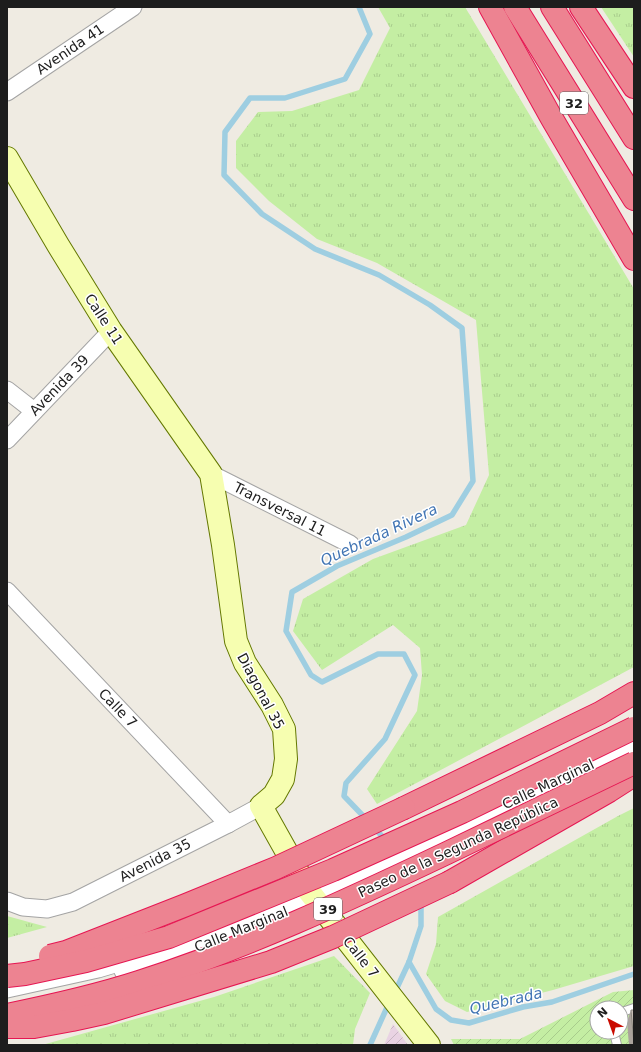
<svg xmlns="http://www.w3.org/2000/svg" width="641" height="1052" font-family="'DejaVu Sans',sans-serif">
	<defs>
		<pattern id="industrial-furrows" width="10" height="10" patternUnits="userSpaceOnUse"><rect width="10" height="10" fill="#e9d3e3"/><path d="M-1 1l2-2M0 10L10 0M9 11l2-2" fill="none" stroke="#c7b5c2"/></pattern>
		<pattern id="grass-tufts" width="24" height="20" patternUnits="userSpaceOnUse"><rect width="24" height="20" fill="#c4eea3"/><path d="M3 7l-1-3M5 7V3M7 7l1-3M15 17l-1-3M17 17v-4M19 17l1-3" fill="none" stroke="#a8cc8c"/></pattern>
		<pattern id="garden-furrows" width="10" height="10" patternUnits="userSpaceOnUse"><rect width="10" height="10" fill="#c4eea3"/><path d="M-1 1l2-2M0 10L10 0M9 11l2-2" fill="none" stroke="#a8cc8c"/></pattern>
	</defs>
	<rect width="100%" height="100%" fill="#efebe2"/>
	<polygon fill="url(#industrial-furrows)" points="393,1024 408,1045 384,1045"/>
	<g fill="url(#grass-tufts)">
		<polygon points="378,7 465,7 634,289 634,667 377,804 367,789 417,711 422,675 420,648 393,625 322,670 293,631 303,599 373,559 466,525 489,475 476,320 377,263 317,239 269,201 236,168 236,141 258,112 292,111 359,90 390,28"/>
		<polygon points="601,7 634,7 634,57"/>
		<polygon points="634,808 634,966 553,990 467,1012 445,1001 426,974 436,944 438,917 618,816"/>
		<polygon points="7,916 47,927 7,938"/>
		<polygon points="334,956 370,993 355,1029 353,1045 42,1045 214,997"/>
	</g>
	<path fill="url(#garden-furrows)" fill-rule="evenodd" d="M634 990V1045H454L451 1039H520L613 992ZM597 1008H621V1032H597Z"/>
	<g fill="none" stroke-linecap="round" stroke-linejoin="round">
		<g stroke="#9ecee1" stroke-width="5.5">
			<polyline points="359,7 370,34 345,79 285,98 250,98 225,132 224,175 262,214 315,249 379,275 430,305 462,328 473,481 452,515 406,537 337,566 292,592 286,631 311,675 322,682 378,654 404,654 415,675 385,739 346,783 344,796 368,821"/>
			<polyline points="373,827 387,841"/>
			<polyline points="409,962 436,1009 451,1020 469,1023 523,1007 552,1002 634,974"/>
			<polyline points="395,992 409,962 421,926 421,902"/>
			<polyline points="370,1045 389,1003"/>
		</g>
		<g stroke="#a4a4a4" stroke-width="10">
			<g id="lane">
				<polyline points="621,1018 625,1011 634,1008"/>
				<polyline points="614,1032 617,1045"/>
			</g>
		</g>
		<g stroke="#a4a4a4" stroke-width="19">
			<g id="street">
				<polyline points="7,92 133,7"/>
				<polyline points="7,390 34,411"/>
				<polyline points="7,440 111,331"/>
				<polyline points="211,474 350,544"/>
				<polyline points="7,591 228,824"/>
				<polyline points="436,833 461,825 634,742"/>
				<polyline points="7,901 23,907 47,909 73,902 228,824 261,806"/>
				<path d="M275 916C334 890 396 866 451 831"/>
				<polyline points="207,933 247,918 286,900"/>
				<polyline points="123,971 164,959 227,936"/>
				<polyline points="7,989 98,969 135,958"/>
			</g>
		</g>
		<g stroke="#647800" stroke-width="24">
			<polyline id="secondary" points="7,158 58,245 111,331 211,474 223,545 236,641 245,663 272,705 284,729 286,759 283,779 274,795 261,806 308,890 429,1045"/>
		</g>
		<g stroke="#e61652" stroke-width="24">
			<g id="highway">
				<polyline points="490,7 551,117 634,259"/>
				<polyline points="515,7 634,199"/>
				<polyline points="552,7 634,138"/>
				<polyline points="581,7 634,87"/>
				<polyline points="404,808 600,713 634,693"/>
				<polyline points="450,882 609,791 634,775"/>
			</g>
		</g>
		<use href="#lane" stroke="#fff" stroke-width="8"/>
		<use href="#street" stroke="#fff" stroke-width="17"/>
		<use href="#secondary" stroke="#f6feb0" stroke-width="22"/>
		<use href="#highway" stroke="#ed8391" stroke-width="22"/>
		<g stroke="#e61652" stroke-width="24" stroke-linecap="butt">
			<g id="highway-bridge">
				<polyline points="50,956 66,952 186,905 276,868 404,808"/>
				<polyline points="7,976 25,974 86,961 169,937 333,870 462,812 634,728"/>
				<path d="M7 1015C51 1006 96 996 139 982 245 948 346 901 447 853 509 823 572 793 634 763"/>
				<polyline points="7,1027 34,1027 72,1020 104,1013 271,962 333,937 450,882"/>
			</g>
		</g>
		<use href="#highway-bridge" stroke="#ed8391" stroke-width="22"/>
	</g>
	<polygon fill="#aba39c" points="631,1010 634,1045 629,1045 627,1022"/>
	<polygon fill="#c7beb5" stroke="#8b857f" points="631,1010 634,1010 634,1044"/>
	<g text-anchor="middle" stroke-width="3" stroke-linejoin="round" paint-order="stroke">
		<g fill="#fff" stroke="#616161" stroke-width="1">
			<rect x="560" y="92" width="28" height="22" rx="3"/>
			<rect x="314" y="898" width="28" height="22" rx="3"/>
		</g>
		<g font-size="13" font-weight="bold" fill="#1d1d1d">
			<text x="574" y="108">32</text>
			<text x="328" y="914">39</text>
		</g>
		<g font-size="14" fill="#1d1d1d" stroke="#fff">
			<text transform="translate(70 49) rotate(-34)" y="5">Avenida 41</text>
			<text transform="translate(104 319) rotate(57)" y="5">Calle 11</text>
			<text transform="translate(59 385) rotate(-46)" y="5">Avenida 39</text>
			<text transform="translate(280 509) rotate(27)" y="5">Transversal 11</text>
			<text transform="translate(261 691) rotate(62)" y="5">Diagonal 35</text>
			<text transform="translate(118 708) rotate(46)" y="5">Calle 7</text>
			<text transform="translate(548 784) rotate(-25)" y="5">Calle Marginal</text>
			<text transform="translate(458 847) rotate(-25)" y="5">Paseo de la Segunda República</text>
			<text transform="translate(155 860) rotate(-27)" y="5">Avenida 35</text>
			<text transform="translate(241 929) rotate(-22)" y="5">Calle Marginal</text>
			<text transform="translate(361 957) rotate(52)" y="5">Calle 7</text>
		</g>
		<g font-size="15" font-style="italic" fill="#4275b4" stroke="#fff">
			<text transform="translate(379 535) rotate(-25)" y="5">Quebrada Rivera</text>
			<text transform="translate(506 1001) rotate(-13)" y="5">Quebrada</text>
		</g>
	</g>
	<rect width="641" height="1052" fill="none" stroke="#1d1d1d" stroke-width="16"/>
	<g transform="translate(609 1020) rotate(319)"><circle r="19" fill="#ffffff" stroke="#a5a5a5"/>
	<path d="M0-3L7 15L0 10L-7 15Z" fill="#ca0b00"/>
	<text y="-6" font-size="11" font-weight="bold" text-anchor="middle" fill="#1d1d1d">N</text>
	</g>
</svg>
